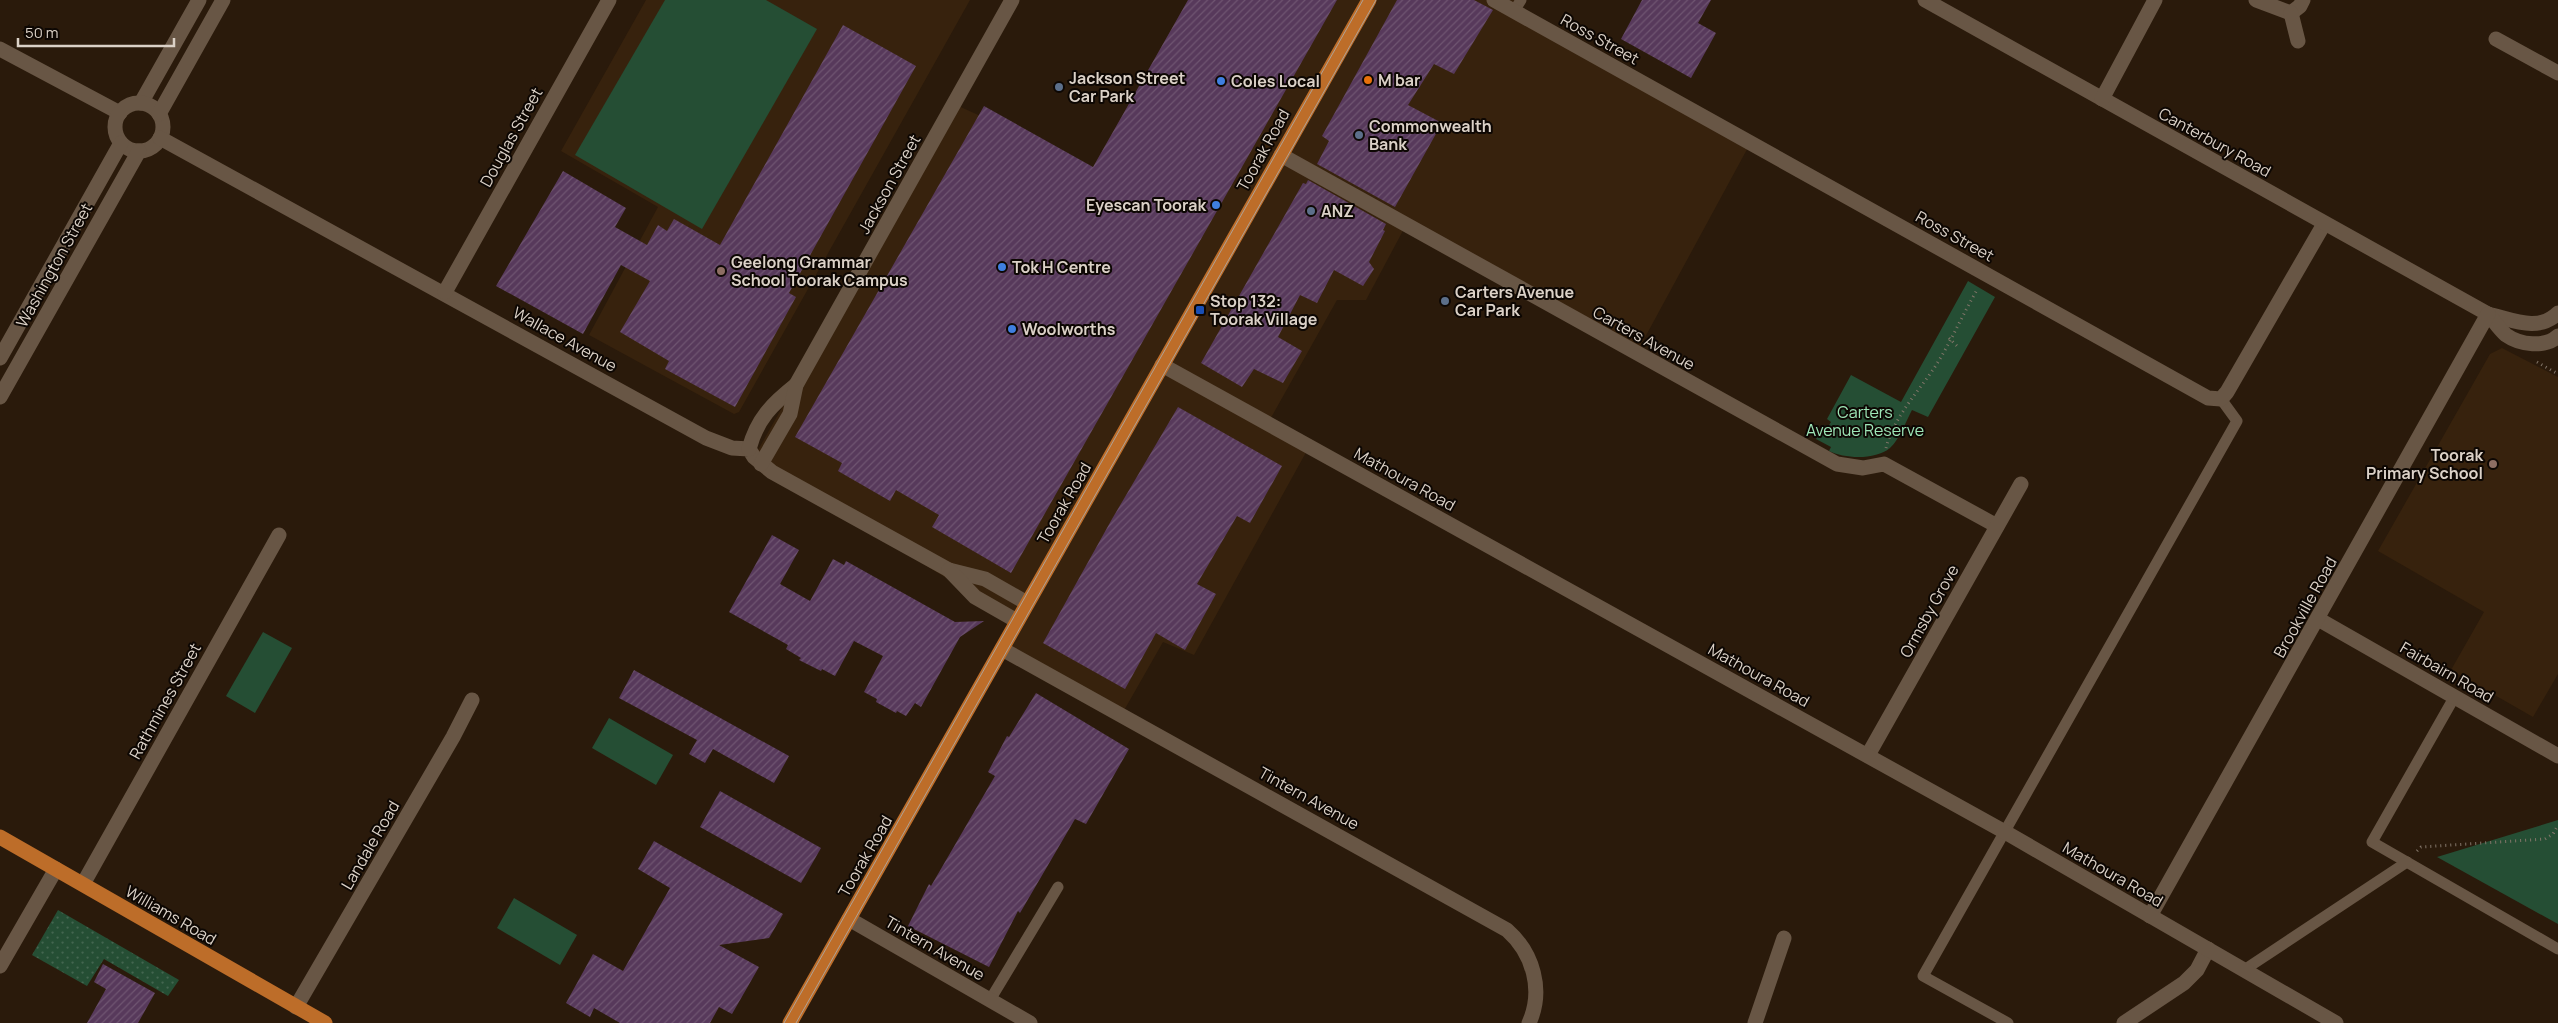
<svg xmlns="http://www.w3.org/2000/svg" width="2558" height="1023" font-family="Manrope,sans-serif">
	<defs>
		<pattern id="garden-dots" width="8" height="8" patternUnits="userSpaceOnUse" patternTransform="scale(1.25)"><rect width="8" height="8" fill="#254e34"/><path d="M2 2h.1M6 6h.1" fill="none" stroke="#446650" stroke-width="1.8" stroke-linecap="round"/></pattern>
		<pattern id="building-hatch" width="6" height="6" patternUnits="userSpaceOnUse" patternTransform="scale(1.25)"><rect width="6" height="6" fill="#57395b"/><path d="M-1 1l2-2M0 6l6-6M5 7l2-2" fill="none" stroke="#6f5571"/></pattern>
	</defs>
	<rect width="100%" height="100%" fill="#2a1a0b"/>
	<g fill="#37220d">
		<polygon points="646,0 970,0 739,412 734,414 589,335 658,207 561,151"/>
		<polygon points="1188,0 1521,0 1515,11 1751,142 1636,354 1406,225 1366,300 1337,300 1268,423 1309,447 1194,655 1163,642 1122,714 1002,649 1017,621 772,472 754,457 954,104 1093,167"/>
		<polygon points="2502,348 2558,377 2558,674 2533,717 2451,670 2484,612 2378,551 2490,354"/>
	</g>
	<g fill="#254e34">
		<polygon points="665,0 766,0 817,29 702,229 575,155"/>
		<path d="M1968 281 1995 297 1928 417 1912 410C1906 421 1900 439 1890 448 1876 460 1845 459 1829 451L1831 447 1816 439 1824 425 1828 427 1831 422 1827 419 1851 375 1901 402Z"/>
		<polygon points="263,632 292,648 255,713 226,696"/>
		<polygon points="609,718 673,755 656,785 592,748"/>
		<polygon points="2558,820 2558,924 2437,857"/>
		<polygon points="514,898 577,935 560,965 497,928"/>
	</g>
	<polygon fill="url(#garden-dots)" points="58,910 179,980 168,996 104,959 87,986 32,955"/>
	<g fill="url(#building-hatch)">
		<polygon points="1188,0 1337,0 1011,573 932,527 939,515 896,490 890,501 838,471 842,463 795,437 984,106 1093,167"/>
		<polygon points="1397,0 1474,0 1493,10 1454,74 1434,64 1408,105 1442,123 1395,207 1317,164 1329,141 1322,136"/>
		<polygon points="1642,0 1711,0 1698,23 1716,33 1691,78 1621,39"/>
		<polygon points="843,25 916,66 789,293 796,297 735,407 665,369 669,361 620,332 650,281 621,265 583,334 496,286 563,171 626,208 615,227 647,245 658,225 667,231 674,219 720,245"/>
		<polygon points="1308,180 1386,224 1383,230 1385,231 1369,262 1374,269 1363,286 1334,270 1317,303 1300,295 1278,337 1302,351 1283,383 1254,369 1242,387 1201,363 1303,183 1306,184"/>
		<polygon points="1178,407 1282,466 1250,523 1237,516 1197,584 1216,594 1185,650 1156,633 1125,689 1043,643 1112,519"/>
		<polygon points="772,535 799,550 780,584 810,601 833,559 844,565 846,561 955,622 984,621 960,637 921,707 915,703 906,716 897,711 896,713 876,702 877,699 864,692 883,656 854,641 835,676 822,669 821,671 799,660 801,658 786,649 788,645 729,612"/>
		<polygon points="634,670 789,756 774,783 713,749 705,763 689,754 697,740 619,698"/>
		<polygon points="1036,693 1129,749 1086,824 1075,819 1020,913 1018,911 989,967 908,926 929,884 931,886 995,776 988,772 1007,736 1009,737"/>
		<polygon points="720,791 821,848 801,883 700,827"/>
		<polygon points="654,841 783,914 769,938 719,945 759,967 732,1014 719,1007 710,1023 620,1023 594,1008 590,1017 566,1003 593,954 623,971 670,888 638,869"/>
		<polygon points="103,964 155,993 138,1023 87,1023 106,989 94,982"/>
	</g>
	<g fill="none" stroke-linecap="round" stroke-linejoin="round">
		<g stroke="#83766a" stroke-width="3" stroke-dasharray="1 4" stroke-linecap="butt">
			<polyline points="1949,338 1959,348"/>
			<polyline points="2537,362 2558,374"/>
			<path d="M1886 448C1895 413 1923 388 1941 357 1954 335 1964 312 1977 290"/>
			<polyline points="2417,851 2421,847 2545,839 2553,834 2558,825"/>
		</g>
		<g stroke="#685645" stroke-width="11">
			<polyline points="1514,11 1521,0"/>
			<polyline points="2455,696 2372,842 2558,949"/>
			<polyline points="2244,970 2407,862"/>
			<polyline points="990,1000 1058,887"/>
			<polyline points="2008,1023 1923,976 2237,421 2221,399"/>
		</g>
		<g stroke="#685645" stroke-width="15">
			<polyline points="1494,0 2208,398 2221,399 2227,392 2324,224"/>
			<path d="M1925 0 2488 314C2511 319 2538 333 2558 313"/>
			<polyline points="2256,0 2291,13 2300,6 2303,0"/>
			<polyline points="2291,13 2298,41"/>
			<polyline points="2496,39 2558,73"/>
			<polyline points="0,49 120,113"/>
			<polyline points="2102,99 2155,0"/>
			<polyline points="141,103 199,0"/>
			<circle cx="139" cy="127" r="24"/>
			<polyline points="159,114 223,0"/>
			<polyline points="160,138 706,438 732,448 749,449 754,457 772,472 949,570 985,579 1027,603"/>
			<polyline points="1281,155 1837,464 1863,468 1884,464 1997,526"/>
			<polyline points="445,292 609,0"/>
			<path d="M2488 314C2494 321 2500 330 2506 335 2520 345 2545 348 2558 336"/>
			<polyline points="0,358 121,143"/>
			<polyline points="0,397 139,151"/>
			<path d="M749 449C757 419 772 404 796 385"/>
			<polyline points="761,464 790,414 796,385 1012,0"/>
			<polyline points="949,570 975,597 1017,621"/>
			<polyline points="2318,619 2558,756"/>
			<path d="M1002 649 1507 930C1533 953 1544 990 1529 1023"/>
			<polyline points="1868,755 2021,484"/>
			<polyline points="83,884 279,535"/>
			<polyline points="2150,916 2488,314"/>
			<polyline points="849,919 1030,1023"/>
			<polyline points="0,966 56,869"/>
			<polyline points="296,1007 453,737 472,700"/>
			<polyline points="1755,1023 1784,938"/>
			<polyline points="2124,1023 2184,983 2197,970 2208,949"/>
		</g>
		<polyline stroke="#685645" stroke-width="15" points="1162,365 2005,832 2336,1023"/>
		<g stroke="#bd6d29" stroke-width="15">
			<polyline points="0,837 325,1023"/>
			<polyline points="790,1023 1369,0"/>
		</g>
		<g stroke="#aea297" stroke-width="1">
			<polyline points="784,1023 1363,0"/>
			<polyline points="796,1023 1376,0"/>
		</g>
	</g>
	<circle fill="#e8710a" stroke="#0d0703" stroke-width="2" cx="1368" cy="80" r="5"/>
	<g fill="#3f7fe0" stroke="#0d0703" stroke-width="2">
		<circle cx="1221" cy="81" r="5"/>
		<circle cx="1216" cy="205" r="5"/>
		<circle cx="1002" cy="267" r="5"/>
		<circle cx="1012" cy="329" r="5"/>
	</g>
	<g fill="#5c6f8a" stroke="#0d0703" stroke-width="2">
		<circle cx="1059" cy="87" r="5"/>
		<circle cx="1359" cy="135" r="5"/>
		<circle cx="1311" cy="211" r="5"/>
		<circle cx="1445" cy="301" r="5"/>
	</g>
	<g fill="#8d6e63" stroke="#0d0703" stroke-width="2">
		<circle cx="721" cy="271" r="5"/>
		<circle cx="2493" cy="464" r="5"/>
	</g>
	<rect fill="#1a4fb4" stroke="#0d0703" stroke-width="2" x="1195" y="305" width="10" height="10" rx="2.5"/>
	<g text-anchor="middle" stroke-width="4" stroke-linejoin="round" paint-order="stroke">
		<g font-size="16" fill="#dbd1c7" stroke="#0d0703">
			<text transform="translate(1600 39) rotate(29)" y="6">Ross Street</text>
			<text transform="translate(511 137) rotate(-61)" y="6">Douglas Street</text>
			<text transform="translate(2215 142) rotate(29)" y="6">Canterbury Road</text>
			<text transform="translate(1263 150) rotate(-61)" y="6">Toorak Road</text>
			<text transform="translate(889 184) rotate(-61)" y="6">Jackson Street</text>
			<text transform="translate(1955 236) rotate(29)" y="6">Ross Street</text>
			<text transform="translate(54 265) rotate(-61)" y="6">Washington Street</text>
			<text transform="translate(1644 338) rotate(29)" y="6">Carters Avenue</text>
			<text transform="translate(565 339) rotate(29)" y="6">Wallace Avenue</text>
			<text transform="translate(1405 479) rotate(29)" y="6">Mathoura Road</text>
			<text transform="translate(1064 503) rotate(-60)" y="6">Toorak Road</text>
			<text transform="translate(2305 607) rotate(-61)" y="6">Brookville Road</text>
			<text transform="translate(1929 611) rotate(-61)" y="6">Ormsby Grove</text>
			<text transform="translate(2447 672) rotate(30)" y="6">Fairbairn Road</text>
			<text transform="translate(1759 675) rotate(29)" y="6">Mathoura Road</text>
			<text transform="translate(165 701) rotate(-61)" y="6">Rathmines Street</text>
			<text transform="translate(1309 798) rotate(29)" y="6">Tintern Avenue</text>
			<text transform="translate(370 845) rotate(-60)" y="6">Landale Road</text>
			<text transform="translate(865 856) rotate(-60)" y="6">Toorak Road</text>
			<text transform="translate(2113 874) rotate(30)" y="6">Mathoura Road</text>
			<text transform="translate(171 915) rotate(30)" y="6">Williams Road</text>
			<text transform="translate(935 948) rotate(30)" y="6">Tintern Avenue</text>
		</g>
		<g font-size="16" font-weight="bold" fill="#dbd1c7" stroke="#0d0703" text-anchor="start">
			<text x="1069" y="84">Jackson Street<tspan x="1069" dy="18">Car Park</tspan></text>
			<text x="1378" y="86">M bar</text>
			<text x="1231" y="87">Coles Local</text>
			<text x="1369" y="132">Commonwealth<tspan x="1369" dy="18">Bank</tspan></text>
			<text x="1206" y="211" text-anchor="end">Eyescan Toorak</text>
			<text x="1321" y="217">ANZ</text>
			<text x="731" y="268">Geelong Grammar<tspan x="731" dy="18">School Toorak Campus</tspan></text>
			<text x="1012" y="273">Tok H Centre</text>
			<text x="1455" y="298">Carters Avenue<tspan x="1455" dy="18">Car Park</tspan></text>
			<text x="1210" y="307">Stop 132:<tspan x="1210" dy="18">Toorak Village</tspan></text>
			<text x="1022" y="335">Woolworths</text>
			<text x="2483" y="461" text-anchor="end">Toorak<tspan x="2483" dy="18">Primary School</tspan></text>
		</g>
		<g font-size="16" fill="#9ee6b7" stroke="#0d0703">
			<text x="1865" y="418">Carters<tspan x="1865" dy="18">Avenue Reserve</tspan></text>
		</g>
	</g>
	<path d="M18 38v8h156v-8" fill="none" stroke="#dbd1c7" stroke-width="2.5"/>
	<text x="25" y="38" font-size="15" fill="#dbd1c7" stroke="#0d0703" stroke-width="4" paint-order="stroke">50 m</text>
</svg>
